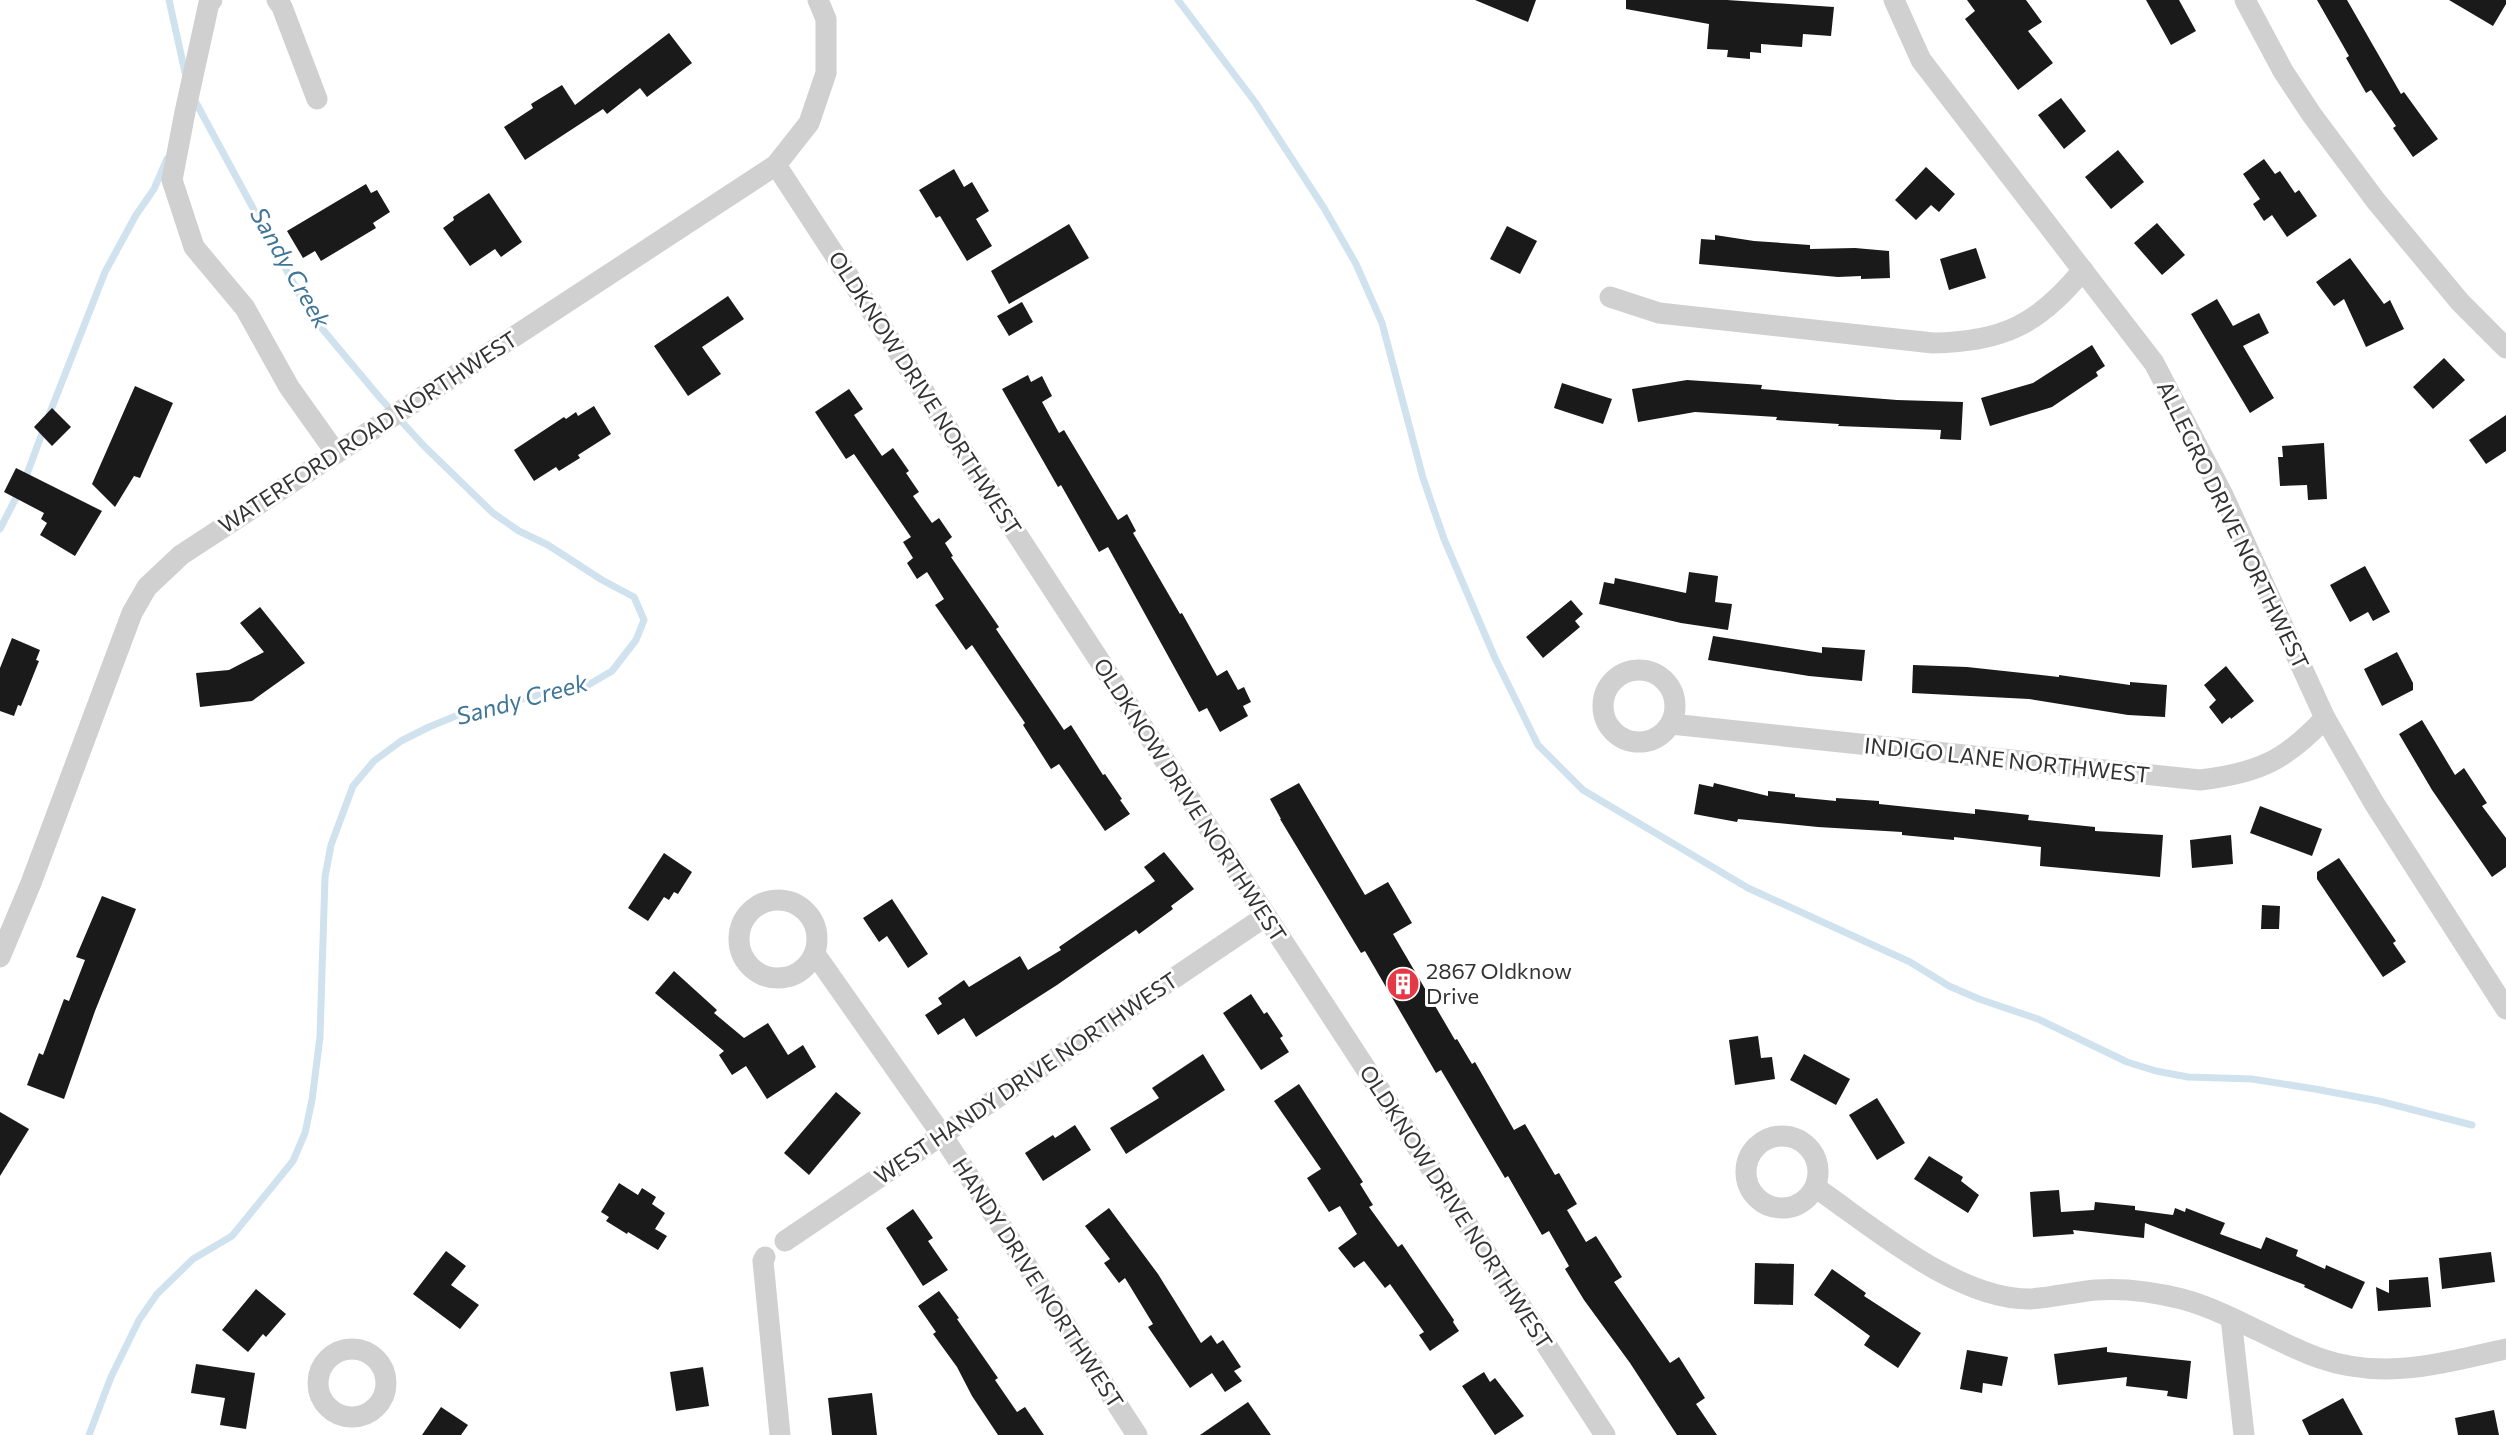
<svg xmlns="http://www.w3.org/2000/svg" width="2506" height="1435" font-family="Commissioner,sans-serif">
	<rect width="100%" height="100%" fill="#fff"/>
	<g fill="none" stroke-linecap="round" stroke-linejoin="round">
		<g stroke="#cfe2ee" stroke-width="7">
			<polyline points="169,0 186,77"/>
			<polyline points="1178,0 1255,102 1324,208 1356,264 1382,323 1423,478 1444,539 1495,658 1538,745 1583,790 1748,888 1910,962 1949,986 1979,999 2038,1019 2127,1062 2156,1071 2188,1077 2252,1079 2315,1089 2379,1101 2472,1125"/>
			<polyline points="49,415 105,272 136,215 154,189 167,159"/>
			<polyline points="24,482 44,428"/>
			<polyline points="0,529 19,492"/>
			<polyline points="89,1435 111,1377 139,1320 157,1294 193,1259 232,1236 293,1161 305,1133 312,1100 320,1037 325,877 331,845 353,786 374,761 401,741 429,727 458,715 551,692 583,688 612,671 636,640 644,620 634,597 602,580 548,545 519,531 493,513 424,446 381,399 319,325 301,297 194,99"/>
		</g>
	</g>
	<g fill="#1a1a1a">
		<polygon points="1475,0 1536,0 1528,22"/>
		<polygon points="1626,0 1727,0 1834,7 1831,36 1803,34 1802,47 1761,44 1761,53 1750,52 1750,59 1727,57 1728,50 1707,49 1709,24 1626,9"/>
		<polygon points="1967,0 2026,0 2042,22 2028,31 2053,63 2018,90 1965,19 1975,11"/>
		<polygon points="2146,0 2179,0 2196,31 2171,45"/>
		<polygon points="2317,0 2347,0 2401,94 2404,92 2438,139 2413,157 2393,128 2396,126 2371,90 2366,93 2346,58 2349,56"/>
		<polygon points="2449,0 2506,0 2506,4 2493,26"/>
		<polygon points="669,33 692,63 647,97 640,88 607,114 603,109 525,160 504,127 533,108 531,104 562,85 575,105"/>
		<polygon points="2061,98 2086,131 2064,149 2038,115"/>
		<polygon points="2118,150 2144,182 2111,209 2085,177"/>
		<polygon points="2264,159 2275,174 2280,171 2295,193 2299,190 2317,216 2287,237 2272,215 2264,221 2253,204 2260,199 2243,174"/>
		<polygon points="1926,167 1955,194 1939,212 1931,205 1916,220 1895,200"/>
		<polygon points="954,169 964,187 972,182 989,211 976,219 992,246 967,261 940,216 936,218 919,190"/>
		<polygon points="366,184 371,193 377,190 390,212 373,223 376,228 321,261 315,251 303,258 287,231"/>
		<polygon points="489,193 522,242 501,257 495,249 470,266 443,228 454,220 453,217"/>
		<polygon points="2157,223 2185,255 2162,275 2134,243"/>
		<polygon points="1069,224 1089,258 1009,304 991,271"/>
		<polygon points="1507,226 1537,241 1520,274 1490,259"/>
		<polygon points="1715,235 1754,241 1810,245 1810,249 1855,248 1889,251 1890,278 1861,279 1861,276 1838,277 1699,264 1701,239 1715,240"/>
		<polygon points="1976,248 1986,278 1949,290 1940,259"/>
		<polygon points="2350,258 2384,304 2390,300 2404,329 2366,347 2344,299 2334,306 2316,282"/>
		<polygon points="728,296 744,319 702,347 721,374 688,396 654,346"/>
		<polygon points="2217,299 2233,326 2259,313 2269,333 2243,346 2274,398 2250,413 2191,314"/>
		<polygon points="1022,302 1033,322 1009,336 997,316"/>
		<polygon points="2092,345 2105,366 2096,372 2098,376 2052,407 1990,426 1981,398 2033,383"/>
		<polygon points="2444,358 2465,380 2433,409 2413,387"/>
		<polygon points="1028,375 1031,382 1042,376 1052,396 1042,402 1059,433 1064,430 1118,520 1127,514 1136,531 1133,533 1180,614 1182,613 1217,676 1227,670 1238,690 1244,687 1251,702 1243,706 1248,716 1220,732 1207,708 1199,712 1108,547 1099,552 1061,485 1058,487 1002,389"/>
		<polygon points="1687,380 1762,385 1761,389 1897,400 1963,402 1961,440 1940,439 1941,430 1838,426 1839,424 1776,420 1777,417 1695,412 1638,422 1632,389"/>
		<polygon points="1562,383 1612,399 1603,424 1554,408"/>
		<polygon points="135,386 173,403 140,478 134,476 115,507 92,484"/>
		<polygon points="849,389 863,409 854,415 882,456 893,448 909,471 906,473 919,492 913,496 932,523 939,518 952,537 945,543 953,556 951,557 999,627 996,629 1064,730 1071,725 1103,775 1105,774 1122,799 1120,800 1130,814 1105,831 1059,764 1051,769 1023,725 1025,723 972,645 966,650 935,605 944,599 927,572 917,579 907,563 913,558 903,542 911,537 854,454 846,459 815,412"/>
		<polygon points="594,406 611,434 578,455 580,458 559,471 556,467 534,481 514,450 564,417 566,419 576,412 578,416"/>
		<polygon points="52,408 71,427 52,446 34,427"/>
		<polygon points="2506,415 2506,451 2486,464 2469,440"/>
		<polygon points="2324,443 2327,499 2308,500 2307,485 2280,486 2278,457 2283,457 2282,446"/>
		<polygon points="16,468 102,511 75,556 40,535 47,523 41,519 44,513 4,492"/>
		<polygon points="2365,566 2390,612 2373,621 2368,612 2350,622 2330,585"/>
		<polygon points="1689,572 1718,576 1715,602 1732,604 1728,630 1681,623 1599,604 1604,582 1614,584 1615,578 1686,593"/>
		<polygon points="1571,600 1583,614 1575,621 1580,627 1543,658 1526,637"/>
		<polygon points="260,607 305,663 252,701 200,707 196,673 229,670 264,652 240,623"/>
		<polygon points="1713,636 1822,653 1822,647 1865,650 1862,681 1809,676 1708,660"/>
		<polygon points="12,638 40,650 36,660 39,661 21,706 18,705 14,716 0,711 0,668"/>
		<polygon points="2397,652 2413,683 2413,690 2382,706 2364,669"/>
		<polygon points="1913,665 1967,667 2059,677 2059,675 2130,685 2130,682 2167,685 2165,717 2128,715 2029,699 1912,693"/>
		<polygon points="2226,666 2254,701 2231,719 2230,717 2222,724 2209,707 2216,700 2204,685"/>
		<polygon points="2422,720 2455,775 2464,768 2487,803 2482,806 2506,838 2506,867 2492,877 2432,790 2399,734"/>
		<polygon points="1299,783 1365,895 1388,882 1412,923 1393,934 1455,1040 1457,1039 1472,1064 1475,1062 1514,1130 1525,1124 1555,1175 1559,1173 1577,1204 1567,1210 1586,1242 1596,1236 1622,1277 1614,1282 1670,1363 1679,1357 1705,1398 1696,1404 1717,1435 1677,1435 1630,1363 1584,1300 1565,1269 1569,1266 1549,1231 1542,1235 1508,1176 1505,1178 1441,1070 1436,1073 1365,951 1361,953 1280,819 1281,819 1270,799"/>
		<polygon points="1714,783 1768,796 1768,791 1795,794 1795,797 1836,801 1836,798 1879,801 1879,804 1975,814 1975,809 2029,815 2028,820 2095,827 2095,831 2163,835 2160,877 2040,866 2041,847 1954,837 1954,840 1902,835 1902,832 1818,827 1738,819 1737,822 1694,814 1699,784 1713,787"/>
		<polygon points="2260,806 2322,829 2312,856 2250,833"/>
		<polygon points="2231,835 2233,864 2192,868 2190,840"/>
		<polygon points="1164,852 1194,889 1171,906 1173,909 1139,934 1136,930 1057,985 976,1037 964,1018 938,1035 925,1015 942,1004 938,998 964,980 969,987 1020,956 1028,970 1061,950 1059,947 1155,881 1144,867"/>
		<polygon points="664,853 692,872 678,894 674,892 669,900 664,897 648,921 628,908"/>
		<polygon points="2339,858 2396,941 2393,943 2406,962 2383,977 2317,879 2317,872"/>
		<polygon points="102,896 136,909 95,1011 64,1099 27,1085 39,1053 43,1055 64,999 69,1001 85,960 76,957"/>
		<polygon points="892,899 928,954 908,968 887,936 879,942 863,918"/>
		<polygon points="2262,905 2280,906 2279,929 2261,929"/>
		<polygon points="674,971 717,1010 714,1013 744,1038 768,1023 788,1055 803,1045 816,1067 767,1099 746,1066 732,1075 719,1055 724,1051 655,993"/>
		<polygon points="1251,994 1264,1014 1267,1012 1283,1036 1280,1038 1289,1052 1261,1070 1223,1013"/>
		<polygon points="1758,1036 1761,1058 1772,1057 1775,1079 1735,1085 1729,1040"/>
		<polygon points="1203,1054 1225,1090 1126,1154 1110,1128 1159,1098 1152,1088"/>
		<polygon points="1804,1054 1850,1079 1836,1105 1790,1080"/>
		<polygon points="1299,1084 1363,1182 1360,1184 1373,1205 1369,1207 1398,1247 1402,1244 1454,1320 1453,1322 1459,1331 1430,1351 1419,1335 1424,1332 1390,1284 1385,1288 1364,1261 1354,1268 1338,1248 1357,1234 1340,1206 1329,1212 1307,1178 1321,1169 1274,1101"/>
		<polygon points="836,1092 861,1113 809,1175 784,1153"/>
		<polygon points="1877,1098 1905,1143 1877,1160 1849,1115"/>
		<polygon points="0,1112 29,1129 0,1176"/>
		<polygon points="1075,1125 1091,1150 1043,1181 1025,1153 1053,1135 1055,1138"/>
		<polygon points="1929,1156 1963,1177 1961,1181 1979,1195 1968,1213 1914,1179"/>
		<polygon points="619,1183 638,1195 642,1188 656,1197 652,1204 665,1213 655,1229 667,1236 658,1250 628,1232 627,1234 606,1221 609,1217 601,1212"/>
		<polygon points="2059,1190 2061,1212 2094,1210 2095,1202 2135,1206 2135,1210 2173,1215 2175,1208 2185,1212 2186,1208 2225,1223 2220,1234 2261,1249 2266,1237 2298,1250 2296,1256 2325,1269 2326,1265 2365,1282 2352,1309 2304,1287 2305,1285 2145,1223 2144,1238 2073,1230 2074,1234 2033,1237 2030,1192"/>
		<polygon points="1109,1208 1158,1274 1201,1343 1211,1335 1217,1344 1223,1340 1241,1367 1234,1371 1242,1381 1225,1392 1212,1373 1190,1388 1148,1327 1153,1324 1125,1278 1119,1283 1104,1263 1110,1259 1085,1226"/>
		<polygon points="913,1209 933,1238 928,1241 948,1270 923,1286 886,1228"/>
		<polygon points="446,1251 466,1266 451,1285 479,1305 460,1329 413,1294"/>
		<polygon points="2491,1252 2495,1282 2442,1289 2439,1258"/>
		<polygon points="1755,1263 1794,1264 1793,1305 1754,1304"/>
		<polygon points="1832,1269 1866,1293 1864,1296 1921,1333 1898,1368 1864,1345 1870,1336 1814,1295"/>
		<polygon points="2428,1277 2431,1307 2378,1311 2376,1287 2389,1293 2389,1280"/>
		<polygon points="256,1289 286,1314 266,1337 263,1334 248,1352 222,1330"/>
		<polygon points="939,1291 959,1318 957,1319 998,1378 995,1380 1017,1412 1025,1407 1044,1435 998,1435 972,1396 957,1367 933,1334 936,1332 918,1306"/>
		<polygon points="2107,1347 2107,1352 2191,1361 2187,1399 2167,1396 2168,1391 2126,1386 2127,1377 2058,1385 2054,1354"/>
		<polygon points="1967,1350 2008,1357 2002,1386 1983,1383 1982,1393 1960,1389"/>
		<polygon points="196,1364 255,1373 246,1429 220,1425 225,1398 191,1393"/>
		<polygon points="703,1367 709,1406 676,1411 670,1372"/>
		<polygon points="1484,1372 1490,1382 1495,1378 1524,1416 1495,1435 1462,1386"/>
		<polygon points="872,1393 877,1435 832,1435 828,1398"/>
		<polygon points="2343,1398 2363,1435 2309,1435 2302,1420"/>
		<polygon points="1248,1402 1271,1435 1200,1435"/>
		<polygon points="441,1407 468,1425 461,1435 422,1435"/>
		<polygon points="2494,1410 2499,1435 2458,1435 2455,1418"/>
	</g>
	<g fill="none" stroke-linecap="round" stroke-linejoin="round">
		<g stroke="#d0d0d0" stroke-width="21">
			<polyline points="212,0 209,3 185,112 172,180 194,247 245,308 289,387 336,453"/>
			<polyline points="277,0 282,7 317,99"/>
			<polyline points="1894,0 1921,60 2154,363 2223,495 2325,718 2374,803 2506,1009"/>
			<polyline points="2245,0 2283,71 2312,115 2376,201 2460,302 2506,348"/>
			<polyline points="776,165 1605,1435"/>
			<path d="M1610 297 1659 313 1933 343C2003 342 2039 324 2083 270"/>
			<circle cx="1639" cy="706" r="36"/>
			<path d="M1671 724 2200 780C2258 773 2285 761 2325 718"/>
			<circle cx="778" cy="939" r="39"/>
			<polyline points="815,954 942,1135 1137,1435"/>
			<polyline points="0,957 31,883 132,613 147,587 181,555 776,165 809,123 826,73 826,19 818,0"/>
			<circle cx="1782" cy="1172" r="36"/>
			<path d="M1815 1187C1873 1227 1956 1299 2029 1299 2051 1298 2074 1292 2096 1290 2124 1288 2154 1292 2182 1299 2230 1312 2272 1341 2319 1358 2384 1381 2442 1363 2506 1349"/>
			<polyline points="785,1241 1266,916"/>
			<polyline points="765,1257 763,1261 780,1435"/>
			<polyline points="2231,1318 2244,1435"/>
			<circle cx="352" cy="1383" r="34"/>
		</g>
	</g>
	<defs>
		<g id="building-disc" transform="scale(1.725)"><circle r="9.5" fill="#e63946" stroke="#fff"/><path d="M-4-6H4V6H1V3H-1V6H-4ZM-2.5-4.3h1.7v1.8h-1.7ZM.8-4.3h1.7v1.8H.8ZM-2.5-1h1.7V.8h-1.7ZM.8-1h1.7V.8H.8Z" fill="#fff"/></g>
	</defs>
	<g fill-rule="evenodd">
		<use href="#building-disc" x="1403" y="984"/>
	</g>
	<g text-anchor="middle" stroke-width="6" stroke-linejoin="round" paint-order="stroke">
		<g font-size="22" fill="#333" stroke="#fff">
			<text transform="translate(925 393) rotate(57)" y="8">OLDKNOW DRIVE NORTHWEST</text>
			<text transform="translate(368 432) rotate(-33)" y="8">WATERFORD ROAD NORTHWEST</text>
			<text transform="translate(2233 525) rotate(64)" y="8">ALLEGRO DRIVE NORTHWEST</text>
			<text transform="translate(2007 760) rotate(6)" y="8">INDIGO LANE NORTHWEST</text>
			<text transform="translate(1190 800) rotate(57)" y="8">OLDKNOW DRIVE NORTHWEST</text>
			<text transform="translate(1026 1078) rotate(-34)" y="8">WEST HANDY DRIVE NORTHWEST</text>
			<text transform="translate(1456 1207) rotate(57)" y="8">OLDKNOW DRIVE NORTHWEST</text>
			<text transform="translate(1038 1283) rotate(57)" y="8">HANDY DRIVE NORTHWEST</text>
		</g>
		<g font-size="22" fill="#333" stroke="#fff" text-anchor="start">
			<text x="1426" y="979">2867 Oldknow<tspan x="1426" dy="25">Drive</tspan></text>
		</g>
		<g font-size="24" font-style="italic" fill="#3f7597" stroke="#fff">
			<text transform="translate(290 268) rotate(60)" y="8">Sandy Creek</text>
			<text transform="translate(522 700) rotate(-15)" y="8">Sandy Creek</text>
		</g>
	</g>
</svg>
